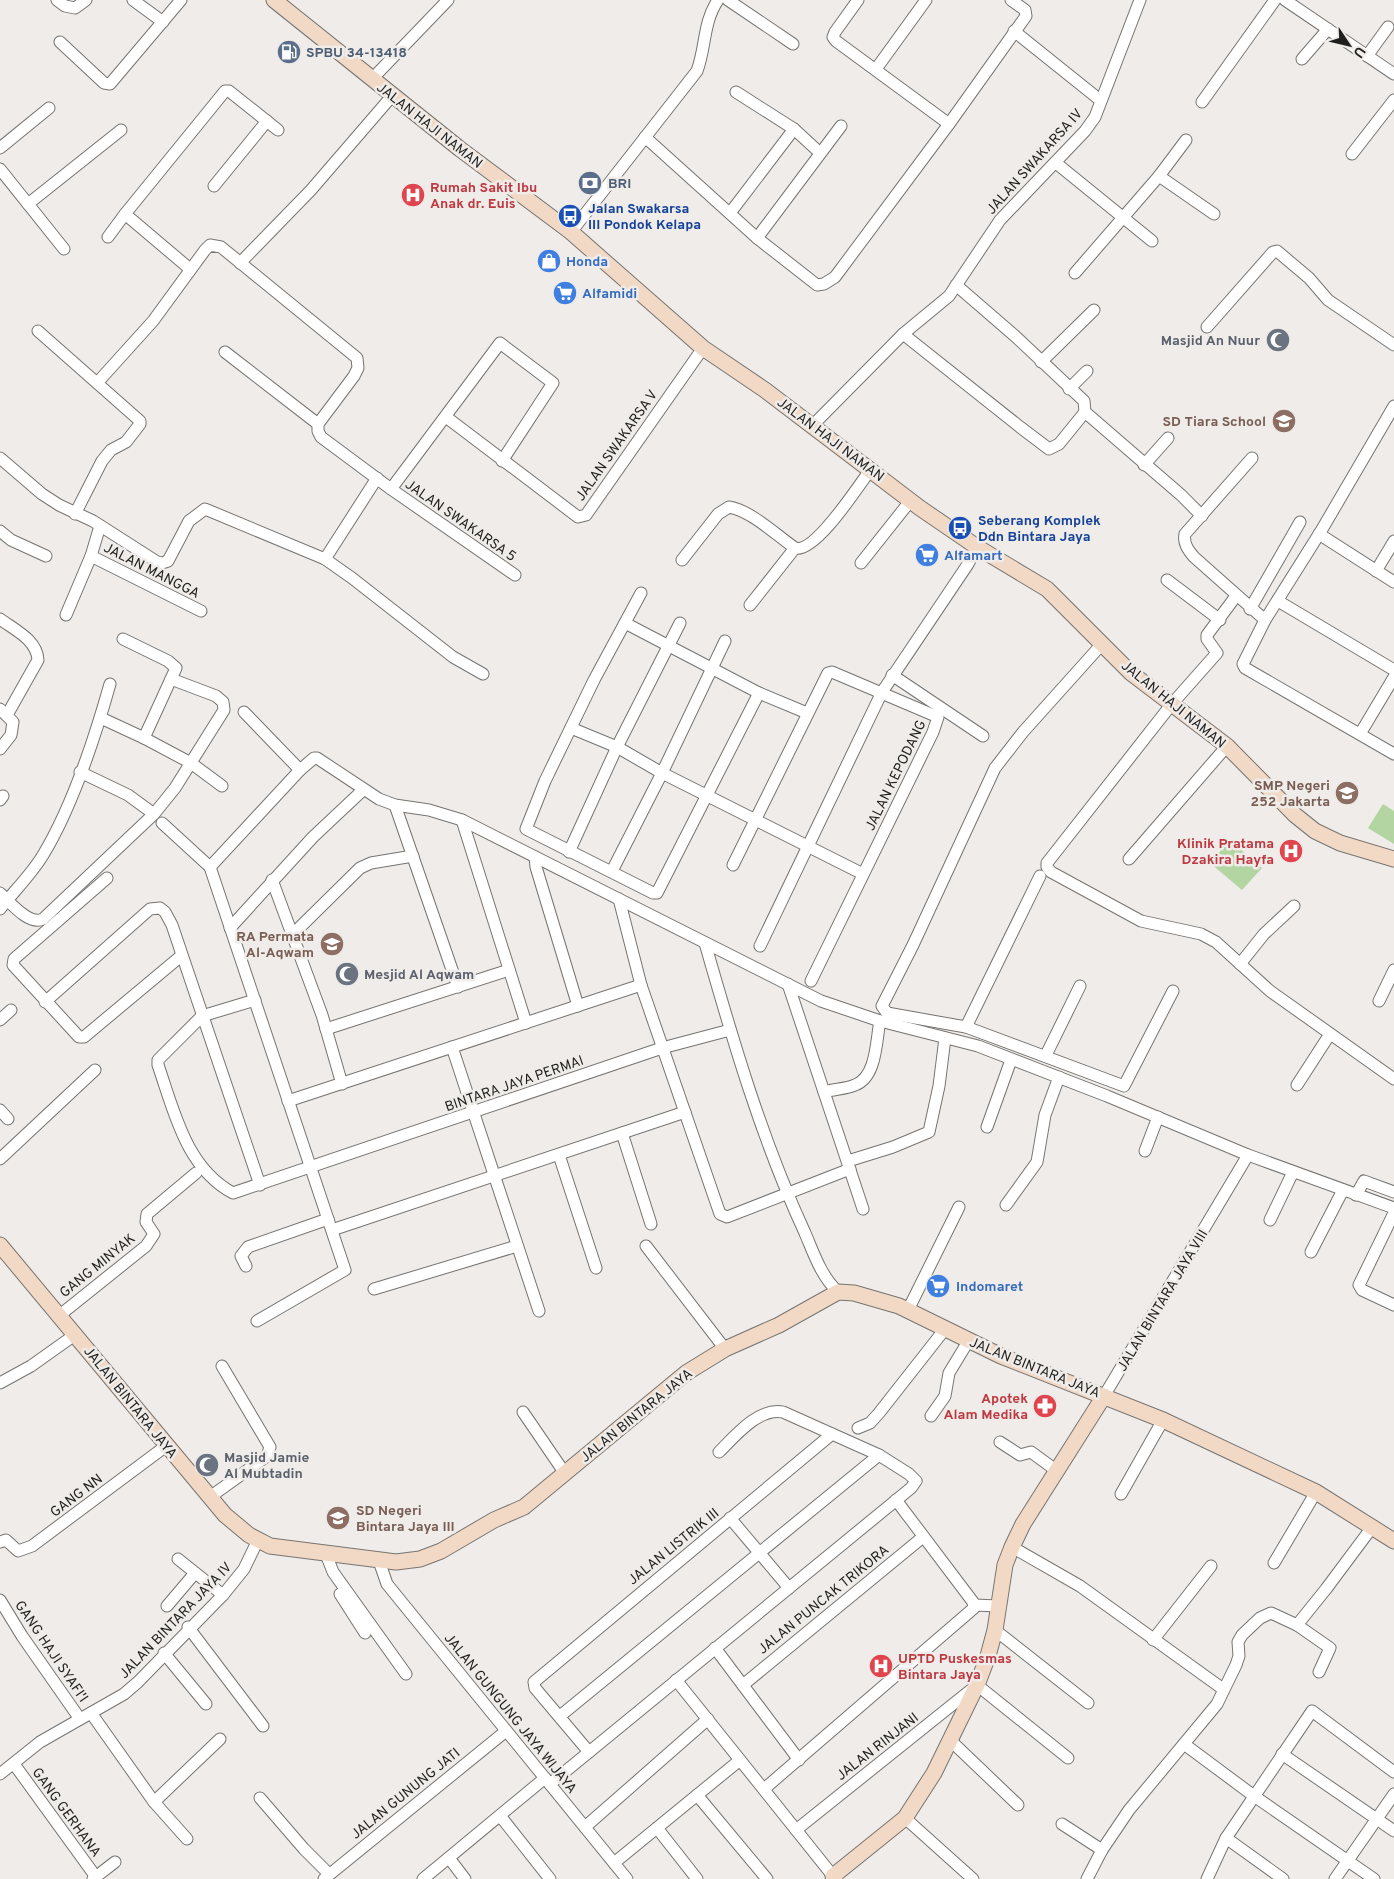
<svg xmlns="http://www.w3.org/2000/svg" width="1394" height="1879" font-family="Overpass,sans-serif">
	<rect width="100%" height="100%" fill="#efece9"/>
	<g fill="#b2d5a2">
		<polygon points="1383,804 1394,811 1394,844 1368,828"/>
		<polygon points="1230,840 1262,868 1242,890 1210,863"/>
	</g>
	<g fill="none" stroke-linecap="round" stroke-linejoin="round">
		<g stroke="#767471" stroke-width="13">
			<g id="street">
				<polyline points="57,0 65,6 75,8 86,0"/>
				<polyline points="133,0 163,22"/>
				<polyline points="728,0 793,44"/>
				<polyline points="858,0 835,32 833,37 836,41 949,124"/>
				<polyline points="1285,0 1394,74"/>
				<polyline points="1014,31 1100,100"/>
				<polyline points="60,42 104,83 110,84 181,0"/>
				<polyline points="1367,56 1388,27"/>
				<polyline points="1302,59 1328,29"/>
				<polyline points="876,69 926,0"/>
				<polyline points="372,79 448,0"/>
				<polyline points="736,92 794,129 819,152"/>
				<polyline points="1202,102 1275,0"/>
				<polyline points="645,137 757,238 817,285 824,284 835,277 949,124 1026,16 1025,10 1011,0"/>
				<polyline points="0,148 49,108"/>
				<polyline points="1352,154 1394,100"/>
				<polyline points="1056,163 1152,241"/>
				<polyline points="0,169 64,249"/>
				<polyline points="1159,176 1214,214"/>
				<polyline points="214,186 267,121"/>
				<polyline points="28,204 121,130"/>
				<polyline points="730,213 794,129"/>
				<path d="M571 232 697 71C706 47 703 22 718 0"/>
				<polyline points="108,237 125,214"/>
				<polyline points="757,238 841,126"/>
				<polyline points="240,263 311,190 392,96"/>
				<polyline points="190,269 125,214 225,91 229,91 278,130"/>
				<polyline points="1075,273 1159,176 1186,140"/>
				<polyline points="956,285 1015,336 1084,401 1085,412 1181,495 1202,516"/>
				<polyline points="1207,327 1273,252 1277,251 1309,278 1328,300 1394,345"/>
				<polyline points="38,331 140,421 140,424 126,442 111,450 102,461 75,514"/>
				<polyline points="903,334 1020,427 1049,449 1059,444 1085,412"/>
				<polyline points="225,352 318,424"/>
				<polyline points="1041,362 1094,310"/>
				<polyline points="97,383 153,321 205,250 210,245 221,247 357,358 358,368 354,376 318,424 318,431 321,437 391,489 515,575"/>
				<polyline points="1069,389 1087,371"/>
				<polyline points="1394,406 1321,531 1265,620 1243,664 1245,668 1394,754"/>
				<polyline points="446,417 578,517 586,515 703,348"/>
				<polyline points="812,426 903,334 949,296 1000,220 1085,131 1095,117 1140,0"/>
				<polyline points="0,458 42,494 59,505 93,521 157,562 162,563 168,561 189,521 205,509 325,559 352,578 453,657 483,674"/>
				<path d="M1252 458 1185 534C1183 543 1188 550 1194 557L1265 620"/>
				<polyline points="1144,465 1168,438"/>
				<polyline points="391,489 500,343 553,383 502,461"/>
				<polyline points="0,531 11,540 46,556"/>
				<polyline points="1319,534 1394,582"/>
				<polyline points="91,556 201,611"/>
				<polyline points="325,559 377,478"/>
				<path d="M682 560 718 514 729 507C752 511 776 535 795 548"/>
				<polyline points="861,563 911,500"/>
				<polyline points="1376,571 1394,541"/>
				<polyline points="1167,580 1220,620"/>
				<polyline points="641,593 594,680 545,781 526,829 653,893 657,893 759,693"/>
				<polyline points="1236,596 1207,635 1207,639 1217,653 1171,705 1047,863 1047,867 1051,872 1141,921 1201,934 1216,942 1270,991 1394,1079"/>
				<polyline points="1278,601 1394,670"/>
				<path d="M750 605 795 548C815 554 859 485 871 469"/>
				<polyline points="1250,609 1300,522"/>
				<polyline points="66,615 91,556 100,526"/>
				<path d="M0 619C15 630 37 640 38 660L7 715"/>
				<polyline points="625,623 759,693 807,713"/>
				<polyline points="1102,644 1023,732 995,768 913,945 882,1006 887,1013 966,1027 1124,1086 1173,991"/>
				<polyline points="892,675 983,736"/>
				<polyline points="0,709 13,722 11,735 0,749"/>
				<polyline points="244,712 300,770"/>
				<polyline points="101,718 144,738 176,668 168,661 123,639"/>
				<polyline points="571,728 617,747 662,773 863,874"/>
				<polyline points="1360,734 1394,677"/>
				<polyline points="144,738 191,763 222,786"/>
				<polyline points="80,772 128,795 154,814 175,788 224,710 223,702 216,696 171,679"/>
				<polyline points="0,800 3,796"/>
				<polyline points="395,805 458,987"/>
				<polyline points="462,820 526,1023"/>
				<polyline points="162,823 210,867 345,1270 257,1321"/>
				<polyline points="569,852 617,747 680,623"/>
				<polyline points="535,857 536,867 578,1006"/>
				<polyline points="1129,859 1227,746"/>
				<polyline points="733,865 828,673 832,672 938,717 933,732 811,981"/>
				<polyline points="210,867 300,770 314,758 317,758 379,799 395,805 429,810 462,820 821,1001 880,1021 978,1046 1107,1096 1248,1155 1394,1208"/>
				<polyline points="612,871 662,773 725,641"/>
				<polyline points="107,878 14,959 13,965 79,1037 84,1037 181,956"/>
				<polyline points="272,880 322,1015 342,1084"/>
				<path d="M0 893C10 902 29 926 43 919L154 814"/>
				<polyline points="619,899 641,985 720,1214 727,1217 850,1169"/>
				<path d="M0 909C14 891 31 875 43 855 71 809 95 737 110 684"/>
				<polyline points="230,928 313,837 363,790"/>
				<polyline points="291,936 360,868 371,863 413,856"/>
				<path d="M705 943C733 1041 762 1140 805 1233 814 1254 821 1276 838 1292"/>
				<polyline points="760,946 882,692 968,564 977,547"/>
				<polyline points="1240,964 1264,934 1294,906"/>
				<polyline points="788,984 863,1209"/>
				<path d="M255 1000 202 1016 158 1060V1065C174 1111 186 1168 233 1193L662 1048 730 1030"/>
				<polyline points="1379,1001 1394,970"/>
				<polyline points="45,1002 150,909 160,908 165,912 172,925 260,1185"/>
				<polyline points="0,1020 11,1010"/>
				<polyline points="966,1027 1040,876"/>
				<polyline points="326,1029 509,970"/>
				<polyline points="452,1047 539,1311"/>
				<polyline points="1046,1055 1080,986"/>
				<polyline points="1297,1085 1330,1034"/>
				<path d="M824 1092C834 1089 846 1089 855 1085 877 1077 876 1040 880 1021"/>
				<polyline points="288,1101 641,985"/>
				<polyline points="0,1110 8,1119"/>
				<polyline points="987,1127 1011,1060"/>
				<polyline points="622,1133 651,1224"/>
				<polyline points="1145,1151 1158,1117"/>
				<polyline points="559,1155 596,1268"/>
				<polyline points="0,1159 95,1070"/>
				<polyline points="848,1161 893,1147 929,1132 939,1086 945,1038"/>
				<polyline points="1356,1195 1364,1181 1394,1192"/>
				<polyline points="1006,1205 1037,1162 1045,1115 1059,1077"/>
				<polyline points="1394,1213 1359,1285 1362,1290 1394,1305"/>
				<polyline points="1270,1220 1293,1172"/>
				<polyline points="332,1230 685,1112"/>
				<polyline points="646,1246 725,1349"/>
				<polyline points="1311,1252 1343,1190"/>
				<polyline points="246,1266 241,1256 248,1247 328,1219"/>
				<polyline points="374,1289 517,1246"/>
				<polyline points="908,1310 959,1207"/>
				<polyline points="60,1315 146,1246 154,1234 146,1222 147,1214 196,1173"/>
				<polyline points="0,1383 31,1366 76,1334"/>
				<polyline points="1104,1396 1248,1155"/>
				<polyline points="523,1412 564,1472"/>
				<polyline points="931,1416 945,1396 949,1373 969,1340"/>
				<polyline points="858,1428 870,1423 879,1413 945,1329"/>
				<polyline points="1000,1442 1020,1455 1031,1452 1057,1471"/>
				<polyline points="1121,1494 1163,1420"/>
				<polyline points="210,1497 267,1456 270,1447 222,1366"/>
				<polyline points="730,1518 789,1588"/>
				<polyline points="0,1542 6,1540 18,1551 32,1546 166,1446"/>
				<polyline points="1012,1547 1080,1586 1223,1689"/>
				<polyline points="326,1554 333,1572 406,1674"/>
				<polyline points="178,1559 223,1595"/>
				<polyline points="379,1561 387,1584 627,1879"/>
				<polyline points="1274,1563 1316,1492"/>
				<polyline points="340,1594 365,1633"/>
				<polyline points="0,1600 22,1636 80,1719"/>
				<polyline points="974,1605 998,1606"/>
				<polyline points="167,1606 195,1573"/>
				<polyline points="1297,1625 1330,1648 1319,1672"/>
				<polyline points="188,1627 263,1726"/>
				<polyline points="995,1630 1088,1703"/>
				<polyline points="1153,1640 1211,1566"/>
				<polyline points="715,1648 799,1760"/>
				<polyline points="164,1653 206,1704"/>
				<polyline points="676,1680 833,1876"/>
				<polyline points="743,1685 923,1537"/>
				<polyline points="91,1713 154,1802 187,1839"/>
				<polyline points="560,1716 879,1455"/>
				<polyline points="950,1740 1018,1805"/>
				<polyline points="1184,1744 1254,1796 1374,1879"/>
				<polyline points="589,1752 535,1688 534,1682 832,1434"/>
				<polyline points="1282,1754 1394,1831"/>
				<polyline points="14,1764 96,1877"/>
				<polyline points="0,1774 40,1742 124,1694 138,1682 223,1595 244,1569 258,1540"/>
				<path d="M550 1784 911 1488 916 1481 909 1474 879 1455 783 1412C759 1407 735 1436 719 1452"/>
				<polyline points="764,1789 974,1608 973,1602 896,1500"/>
				<polyline points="697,1795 767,1879"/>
				<polyline points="260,1798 304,1849 329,1874"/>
				<polyline points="154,1802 220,1739"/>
				<polyline points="501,1817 550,1879"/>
				<polyline points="905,1818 973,1879"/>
				<polyline points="1062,1824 1102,1850"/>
				<polyline points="585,1827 708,1719"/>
				<polyline points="657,1828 697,1879"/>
				<polyline points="796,1830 977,1685 1068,1758"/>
				<polyline points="1226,1838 1283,1879"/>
				<polyline points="449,1858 465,1879"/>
				<polyline points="614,1863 740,1760"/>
				<polyline points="93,1879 115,1862"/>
				<polyline points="324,1879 506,1731"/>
				<polyline points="423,1879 545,1778"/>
				<polyline points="1087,1879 1102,1850 1129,1810 1217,1704 1236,1665 1239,1656 1238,1642 1242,1635 1260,1618 1271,1613 1297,1625 1326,1589 1373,1526"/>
				<polyline points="1207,1879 1226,1838 1312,1711 1394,1772"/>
				<polyline points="1335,1879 1394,1794"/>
			</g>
		</g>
		<g stroke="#767471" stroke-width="17">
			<g id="secondary">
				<polyline points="274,0 460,149 571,232 703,348 765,390 920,508 977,547 1047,589 1131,673 1227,746 1295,815 1315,831 1340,843 1394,859"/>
				<polyline points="0,1245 225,1515 249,1535 270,1546 396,1562 420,1559 441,1551 494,1520 524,1507 686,1373 725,1349 779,1325 838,1292 854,1293 899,1306 1001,1356 1163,1420 1316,1492 1394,1541"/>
				<polyline points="835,1879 833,1876 905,1818 934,1773 977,1685 988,1656 995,1630 1005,1565 1012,1547 1023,1524 1104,1396"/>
			</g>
		</g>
		<use href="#street" stroke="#fff" stroke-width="11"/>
		<use href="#secondary" stroke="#f2d9c5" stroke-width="15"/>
	</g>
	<defs>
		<g id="fuel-disc" transform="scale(1.25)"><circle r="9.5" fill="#5c6f8a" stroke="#efece9"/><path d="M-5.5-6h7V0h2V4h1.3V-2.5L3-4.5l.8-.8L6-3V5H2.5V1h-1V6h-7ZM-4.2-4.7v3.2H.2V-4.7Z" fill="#fff"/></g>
		<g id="bank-disc" transform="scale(1.25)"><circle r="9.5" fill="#5c6f8a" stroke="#efece9"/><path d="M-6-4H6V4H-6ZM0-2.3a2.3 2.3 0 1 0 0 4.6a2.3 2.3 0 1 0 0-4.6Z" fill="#fff"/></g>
		<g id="hospital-disc" transform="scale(1.25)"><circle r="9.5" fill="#e0444e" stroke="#efece9"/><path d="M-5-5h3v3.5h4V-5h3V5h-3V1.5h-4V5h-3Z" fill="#fff"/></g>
		<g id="bus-disc" transform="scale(1.25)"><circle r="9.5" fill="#1a4fb4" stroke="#efece9"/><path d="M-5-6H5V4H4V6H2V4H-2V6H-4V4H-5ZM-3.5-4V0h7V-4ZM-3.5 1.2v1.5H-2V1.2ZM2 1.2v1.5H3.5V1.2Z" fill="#fff"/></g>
		<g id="shop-disc" transform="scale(1.25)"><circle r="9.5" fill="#3f7fe0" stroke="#efece9"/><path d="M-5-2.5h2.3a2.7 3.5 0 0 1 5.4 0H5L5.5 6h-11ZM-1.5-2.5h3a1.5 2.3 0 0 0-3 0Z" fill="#fff"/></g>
		<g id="supermarket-disc" transform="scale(1.25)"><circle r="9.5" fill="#3f7fe0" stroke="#efece9"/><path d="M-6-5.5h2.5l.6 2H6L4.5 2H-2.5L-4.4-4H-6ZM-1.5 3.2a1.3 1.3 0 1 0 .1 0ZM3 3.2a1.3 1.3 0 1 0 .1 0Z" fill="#fff"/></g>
		<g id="mosque-disc" transform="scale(1.25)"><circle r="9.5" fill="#6b7280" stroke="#efece9"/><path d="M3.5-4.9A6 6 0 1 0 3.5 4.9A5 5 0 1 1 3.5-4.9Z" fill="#fff"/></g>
		<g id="school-disc" transform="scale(1.25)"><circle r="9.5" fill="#8d6e63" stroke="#efece9"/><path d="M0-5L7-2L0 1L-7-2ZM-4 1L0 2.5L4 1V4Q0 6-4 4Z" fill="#fff"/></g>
		<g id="pharmacy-disc" transform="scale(1.25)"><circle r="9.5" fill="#e0444e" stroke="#efece9"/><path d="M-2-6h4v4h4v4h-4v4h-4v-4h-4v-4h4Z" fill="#fff"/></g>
	</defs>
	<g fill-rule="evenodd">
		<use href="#fuel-disc" x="289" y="52"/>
		<use href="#bank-disc" x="590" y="183"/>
		<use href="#hospital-disc" x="413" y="195"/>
		<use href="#bus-disc" x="570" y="216"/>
		<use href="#shop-disc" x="549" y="261"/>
		<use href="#supermarket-disc" x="565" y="293"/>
		<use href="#mosque-disc" x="1278" y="340"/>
		<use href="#school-disc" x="1284" y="421"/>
		<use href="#bus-disc" x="960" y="528"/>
		<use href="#supermarket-disc" x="927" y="555"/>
		<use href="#school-disc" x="1347" y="793"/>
		<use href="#hospital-disc" x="1291" y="851"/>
		<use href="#school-disc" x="332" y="944"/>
		<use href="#mosque-disc" x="347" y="974"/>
		<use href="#supermarket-disc" x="938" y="1286"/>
		<use href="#pharmacy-disc" x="1045" y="1406"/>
		<use href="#mosque-disc" x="207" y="1465"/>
		<use href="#school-disc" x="338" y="1518"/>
		<use href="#hospital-disc" x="881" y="1666"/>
	</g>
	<g text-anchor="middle" stroke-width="5" stroke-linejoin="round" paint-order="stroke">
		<g font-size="14" font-weight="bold" fill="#4e5e75" stroke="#efece9" text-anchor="start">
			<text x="306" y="57">SPBU 34-13418</text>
			<text x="608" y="188">BRI</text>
		</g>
		<g font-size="14" fill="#1f1f1d" stroke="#efece9">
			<text transform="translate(430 125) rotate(38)" y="5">JALAN HAJI NAMAN</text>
			<text transform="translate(1034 161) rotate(-48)" y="5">JALAN SWAKARSA IV</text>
			<text transform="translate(831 439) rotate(37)" y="5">JALAN HAJI NAMAN</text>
			<text transform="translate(616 445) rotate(-55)" y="5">JALAN SWAKARSA V</text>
			<text transform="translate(461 520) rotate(35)" y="5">JALAN SWAKARSA 5</text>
			<text transform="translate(152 570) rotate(27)" y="5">JALAN MANGGA</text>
			<text transform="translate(1174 704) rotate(39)" y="5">JALAN HAJI NAMAN</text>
			<text transform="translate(895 775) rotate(-64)" y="5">JALAN KEPODANG</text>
			<text transform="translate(514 1083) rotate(-19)" y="5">BINTARA JAYA PERMAI</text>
			<text transform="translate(97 1265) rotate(-39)" y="5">GANG MINYAK</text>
			<text transform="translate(1162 1300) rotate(-59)" y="5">JALAN BINTARA JAYA VIII</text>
			<text transform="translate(1035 1367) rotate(22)" y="5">JALAN BINTARA JAYA</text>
			<text transform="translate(131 1402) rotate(51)" y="5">JALAN BINTARA JAYA</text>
			<text transform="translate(636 1415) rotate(-39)" y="5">JALAN BINTARA JAYA</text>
			<text transform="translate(76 1495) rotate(-37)" y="5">GANG NN</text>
			<text transform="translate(673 1546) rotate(-39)" y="5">JALAN LISTRIK III</text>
			<text transform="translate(823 1599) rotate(-39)" y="5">JALAN PUNCAK TRIKORA</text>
			<text transform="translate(175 1620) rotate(-46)" y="5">JALAN BINTARA JAYA IV</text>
			<text transform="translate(52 1651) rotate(56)" y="5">GANG HAJI SYAFI'I</text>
			<text transform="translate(511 1713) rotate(51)" y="5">JALAN GUNGUNG JAYA WIJAYA</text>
			<text transform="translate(877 1746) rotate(-38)" y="5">JALAN RINJANI</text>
			<text transform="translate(405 1793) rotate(-39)" y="5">JALAN GUNUNG JATI</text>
			<text transform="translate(67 1812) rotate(54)" y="5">GANG GERHANA</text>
		</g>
		<g font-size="14" font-weight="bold" fill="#be3a42" stroke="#efece9" text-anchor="start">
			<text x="430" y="192">Rumah Sakit Ibu<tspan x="430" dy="16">Anak dr. Euis</tspan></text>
			<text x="1274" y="848" text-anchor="end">Klinik Pratama<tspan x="1274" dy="16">Dzakira Hayfa</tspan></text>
			<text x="1028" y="1403" text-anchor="end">Apotek<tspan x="1028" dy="16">Alam Medika</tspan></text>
			<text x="898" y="1663">UPTD Puskesmas<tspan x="898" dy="16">Bintara Jaya</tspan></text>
		</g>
		<g font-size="14" font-weight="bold" fill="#164399" stroke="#efece9" text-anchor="start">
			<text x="588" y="213">Jalan Swakarsa<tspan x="588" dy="16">III Pondok Kelapa</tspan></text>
			<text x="978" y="525">Seberang Komplek<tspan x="978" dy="16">Ddn Bintara Jaya</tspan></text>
		</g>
		<g font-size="14" font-weight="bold" fill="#366cbe" stroke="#efece9" text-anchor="start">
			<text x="566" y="266">Honda</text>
			<text x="582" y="298">Alfamidi</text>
			<text x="944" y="560">Alfamart</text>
			<text x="956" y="1291">Indomaret</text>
		</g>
		<g font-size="14" font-weight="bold" fill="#5b616d" stroke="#efece9" text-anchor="start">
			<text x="1260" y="345" text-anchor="end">Masjid An Nuur</text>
			<text x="364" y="979">Mesjid Al Aqwam</text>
			<text x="224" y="1462">Masjid Jamie<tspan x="224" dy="16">Al Mubtadin</tspan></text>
		</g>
		<g font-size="14" font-weight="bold" fill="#785e54" stroke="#efece9" text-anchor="end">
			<text x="1266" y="426">SD Tiara School</text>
			<text x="1330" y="790">SMP Negeri<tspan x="1330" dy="16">252 Jakarta</tspan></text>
			<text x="314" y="941">RA Permata<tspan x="314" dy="16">Al-Aqwam</tspan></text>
			<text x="356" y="1515" text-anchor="start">SD Negeri<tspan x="356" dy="16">Bintara Jaya III</tspan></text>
		</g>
	</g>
	<g transform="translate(1349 45) rotate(125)" stroke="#efece9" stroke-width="4" paint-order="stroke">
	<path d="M0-4L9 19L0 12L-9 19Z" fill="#1f1f1d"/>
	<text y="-8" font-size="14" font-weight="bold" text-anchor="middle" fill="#1f1f1d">U</text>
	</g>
</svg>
